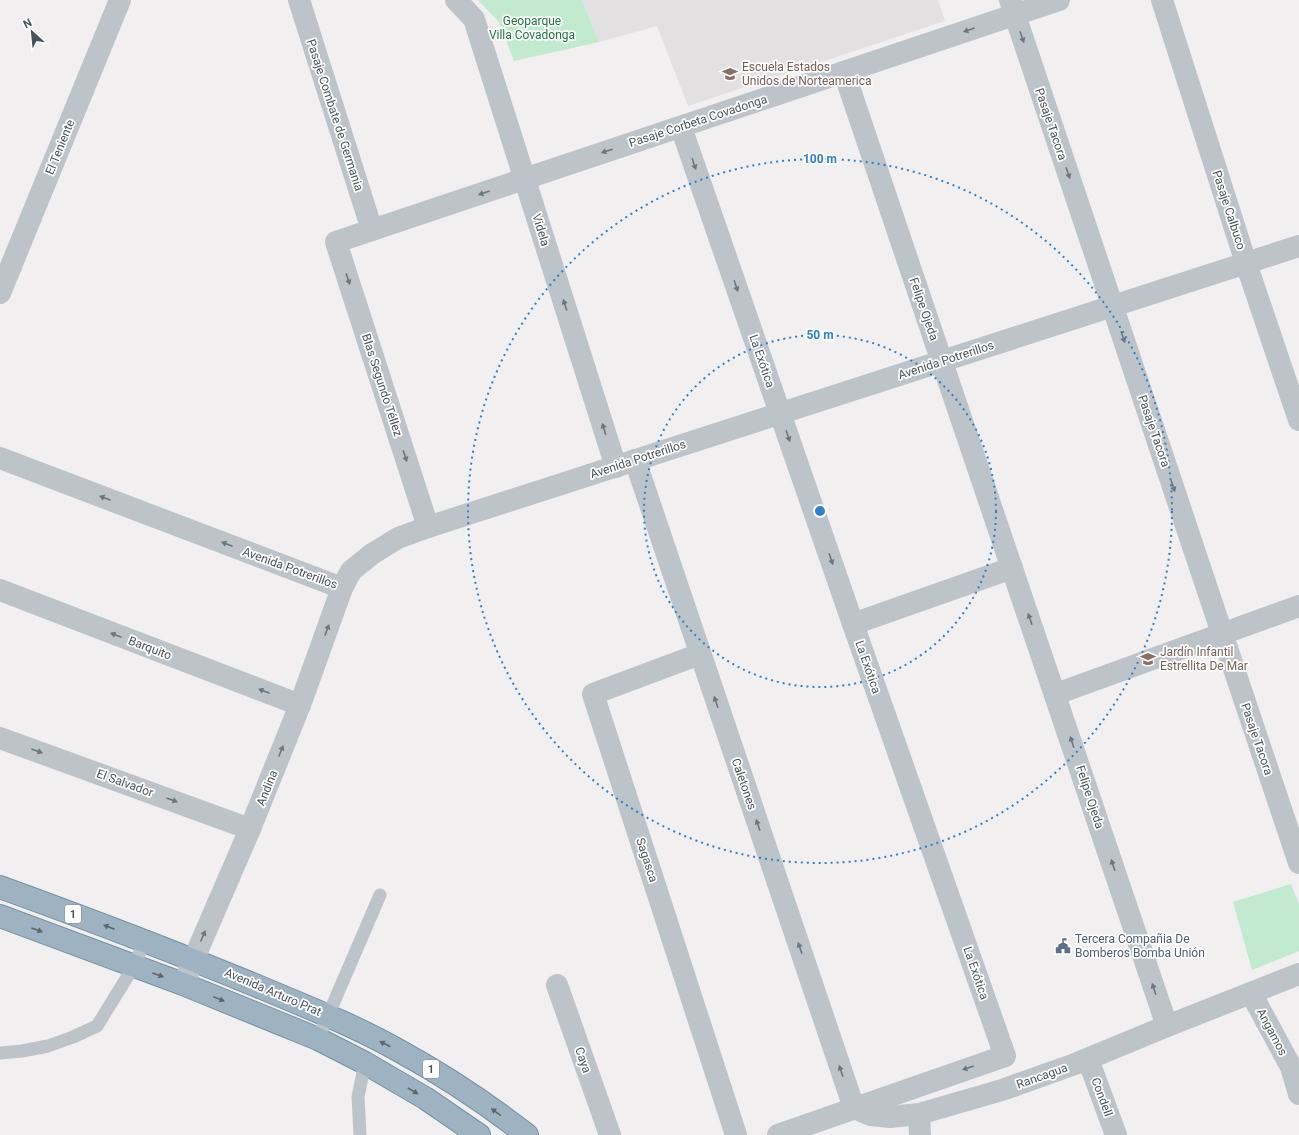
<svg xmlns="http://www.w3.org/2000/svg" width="1299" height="1135" font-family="Roboto,sans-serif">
	<rect width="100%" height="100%" fill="#f1efef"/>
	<polygon fill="#e2e0e0" points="582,0 938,0 945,21 688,106 657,26 599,42"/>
	<g fill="#c2eace">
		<polygon points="478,0 582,0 599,42 514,61 499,22"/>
		<polygon points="1291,884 1299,904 1299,951 1252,970 1233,902"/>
	</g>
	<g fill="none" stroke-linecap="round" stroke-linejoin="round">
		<g stroke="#7791a4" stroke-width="24">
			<g id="trunk">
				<path d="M0 887C88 919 175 952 262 988 307 1007 353 1025 396 1049 442 1074 486 1103 527 1135"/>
				<polyline points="0,916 183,984 318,1039 365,1063 425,1098 479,1135"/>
			</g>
		</g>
		<g stroke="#bcc4ca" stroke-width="13">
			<polyline points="318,1039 380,895"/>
			<polyline points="0,1053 22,1051 48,1046 73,1037 97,1026 134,966 145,941"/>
			<polyline points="360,1135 358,1097 365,1063"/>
		</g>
		<g stroke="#bcc4ca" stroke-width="22">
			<polyline points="299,0 372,230"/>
			<polyline points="456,0 474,19 616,467"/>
			<polyline points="1010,0 1299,863"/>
			<polyline points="1162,0 1246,263 1299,420"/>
			<path d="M844 72C951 390 1060 707 1167 1026"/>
			<polyline points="681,127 853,624 1005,1056 778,1135"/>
			<polyline points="0,293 120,0"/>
			<polyline points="0,458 342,588"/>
			<polyline points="635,460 854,1108"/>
			<polyline points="428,527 336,242 1059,0"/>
			<polyline points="0,590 300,705"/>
			<polyline points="853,624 1012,568"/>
			<polyline points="700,654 593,694 736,1135"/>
			<polyline points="1056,694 1299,606"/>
			<polyline points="0,738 250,829"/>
			<polyline points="183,984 250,829 300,705 342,588 351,571 372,554 398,538 428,527 1299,246"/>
			<polyline points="557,985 610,1135"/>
			<polyline points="1251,993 1291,1067 1299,1094"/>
			<polyline points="1088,1059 1116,1135"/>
			<polyline points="854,1108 871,1115 890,1117 919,1114 1002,1090 1075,1064 1167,1026 1299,974"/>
			<polyline points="919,1114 920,1135"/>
		</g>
		<use href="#trunk" stroke="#9eb3c2" stroke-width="22"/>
	</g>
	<defs><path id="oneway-solid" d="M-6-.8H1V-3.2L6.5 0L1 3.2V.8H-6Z"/></defs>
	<g fill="#6c767c">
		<use href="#oneway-solid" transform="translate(969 30) rotate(161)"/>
		<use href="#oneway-solid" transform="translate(1022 37) rotate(71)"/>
		<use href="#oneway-solid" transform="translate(607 151) rotate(162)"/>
		<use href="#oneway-solid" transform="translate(694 164) rotate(71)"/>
		<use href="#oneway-solid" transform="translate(1068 173) rotate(71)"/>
		<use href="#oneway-solid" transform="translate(484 193) rotate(161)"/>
		<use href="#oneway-solid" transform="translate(348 279) rotate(72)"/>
		<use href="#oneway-solid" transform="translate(736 286) rotate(71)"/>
		<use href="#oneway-solid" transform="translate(565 305) rotate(-107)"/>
		<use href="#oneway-solid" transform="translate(1123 337) rotate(71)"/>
		<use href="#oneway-solid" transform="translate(604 429) rotate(-107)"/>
		<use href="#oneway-solid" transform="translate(788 436) rotate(71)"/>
		<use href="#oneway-solid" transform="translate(405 456) rotate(72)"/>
		<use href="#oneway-solid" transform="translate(1173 486) rotate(71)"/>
		<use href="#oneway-solid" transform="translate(105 498) rotate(-159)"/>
		<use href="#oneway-solid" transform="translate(227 544) rotate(-159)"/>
		<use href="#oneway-solid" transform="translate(831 559) rotate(71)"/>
		<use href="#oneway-solid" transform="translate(1030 619) rotate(-109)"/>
		<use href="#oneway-solid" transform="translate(327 630) rotate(-70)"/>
		<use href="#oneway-solid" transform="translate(116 635) rotate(-159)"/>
		<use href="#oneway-solid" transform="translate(264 691) rotate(-159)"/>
		<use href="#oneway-solid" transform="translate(716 702) rotate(-109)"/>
		<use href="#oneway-solid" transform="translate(1072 742) rotate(-108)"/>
		<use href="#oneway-solid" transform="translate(37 751) rotate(20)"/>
		<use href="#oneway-solid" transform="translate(281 751) rotate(-68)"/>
		<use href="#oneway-solid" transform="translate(172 800) rotate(20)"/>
		<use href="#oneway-solid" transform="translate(758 825) rotate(-109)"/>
		<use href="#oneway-solid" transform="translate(1113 865) rotate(-108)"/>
		<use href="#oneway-solid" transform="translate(203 936) rotate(-66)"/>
		<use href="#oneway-solid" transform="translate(800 948) rotate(-109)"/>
		<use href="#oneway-solid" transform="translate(1154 989) rotate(-108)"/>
		<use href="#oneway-solid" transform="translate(968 1068) rotate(161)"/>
		<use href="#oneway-solid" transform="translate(841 1071) rotate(-109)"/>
	</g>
	<g fill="#5a676f">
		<use href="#oneway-solid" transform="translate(109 927) rotate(-159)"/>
		<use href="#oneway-solid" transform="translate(37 930) rotate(20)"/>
		<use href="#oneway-solid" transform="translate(158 975) rotate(20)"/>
		<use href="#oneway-solid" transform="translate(219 999) rotate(22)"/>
		<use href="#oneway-solid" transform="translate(385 1044) rotate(-153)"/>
		<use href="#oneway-solid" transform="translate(413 1091) rotate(31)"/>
		<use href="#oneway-solid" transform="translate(496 1112) rotate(-144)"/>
	</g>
	<g fill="none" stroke="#2d82cd" stroke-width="2" stroke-dasharray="2 4">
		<circle cx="820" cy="511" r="176"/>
		<circle cx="820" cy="511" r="352"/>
	</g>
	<defs>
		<g id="school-bare" transform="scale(1.2)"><path d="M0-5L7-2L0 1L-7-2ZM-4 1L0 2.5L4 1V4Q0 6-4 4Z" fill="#8d6e63" stroke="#fff" stroke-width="2.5" paint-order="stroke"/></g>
		<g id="civic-bare" transform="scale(1.2)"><path d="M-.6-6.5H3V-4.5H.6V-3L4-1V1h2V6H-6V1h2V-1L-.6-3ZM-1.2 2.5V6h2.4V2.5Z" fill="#5c6f8a" stroke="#fff" stroke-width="2.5" paint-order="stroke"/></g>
	</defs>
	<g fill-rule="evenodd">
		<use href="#school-bare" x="730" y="74"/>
		<use href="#school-bare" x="1148" y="659"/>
		<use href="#civic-bare" x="1063" y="946"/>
	</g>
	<g text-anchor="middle" stroke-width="3.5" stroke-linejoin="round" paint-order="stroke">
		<g fill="#fff" stroke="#80878c" stroke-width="1">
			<rect x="65" y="905" width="16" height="18" rx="3"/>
			<rect x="423" y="1060" width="16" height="18" rx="3"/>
		</g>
		<g font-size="11" font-weight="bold" fill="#49545a">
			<text x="73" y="918">1</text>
			<text x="431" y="1073">1</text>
		</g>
		<g font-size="12" fill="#217443" stroke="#fff">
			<text x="532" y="25">Geoparque<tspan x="532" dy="14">Villa Covadonga</tspan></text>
		</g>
		<g font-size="12" fill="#785e54" stroke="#fff" text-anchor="start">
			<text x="742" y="71">Escuela Estados<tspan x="742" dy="14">Unidos de Norteamerica</tspan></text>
			<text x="1160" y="656">Jardín Infantil<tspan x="1160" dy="14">Estrellita De Mar</tspan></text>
		</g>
		<g font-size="12" fill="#49545a" stroke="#fff">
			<text transform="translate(335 115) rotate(72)" y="4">Pasaje Combate de Germania</text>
			<text transform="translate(698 121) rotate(-18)" y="4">Pasaje Corbeta Covadonga</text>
			<text transform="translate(1051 124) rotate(71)" y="4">Pasaje Tacora</text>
			<text transform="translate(60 147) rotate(-68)" y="4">El Teniente</text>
			<text transform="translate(1229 210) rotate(72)" y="4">Pasaje Calbuco</text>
			<text transform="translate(541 230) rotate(73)" y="4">Videla</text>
			<text transform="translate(924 309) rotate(71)" y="4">Felipe Ojeda</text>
			<text transform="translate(946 360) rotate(-18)" y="4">Avenida Potrerillos</text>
			<text transform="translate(762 361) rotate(71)" y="4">La Exótica</text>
			<text transform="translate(382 385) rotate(72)" y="4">Blas Segundo Téllez</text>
			<text transform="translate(1154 431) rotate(71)" y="4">Pasaje Tacora</text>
			<text transform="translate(638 459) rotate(-18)" y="4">Avenida Potrerillos</text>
			<text transform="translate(290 568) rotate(20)" y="4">Avenida Potrerillos</text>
			<text transform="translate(150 648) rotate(21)" y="4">Barquito</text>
			<text transform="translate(868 667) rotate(71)" y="4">La Exótica</text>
			<text transform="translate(1257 739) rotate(71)" y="4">Pasaje Tacora</text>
			<text transform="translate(125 783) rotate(20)" y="4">El Salvador</text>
			<text transform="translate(744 784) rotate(71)" y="4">Caletones</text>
			<text transform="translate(267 788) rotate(-68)" y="4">Andina</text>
			<text transform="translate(1090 797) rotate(72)" y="4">Felipe Ojeda</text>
			<text transform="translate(647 860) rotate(72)" y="4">Sagasca</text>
			<text transform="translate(976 973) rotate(71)" y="4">La Exótica</text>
			<text transform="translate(273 992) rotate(23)" y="4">Avenida Arturo Prat</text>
			<text transform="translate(1272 1032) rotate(62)" y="4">Angamos</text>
			<text transform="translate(583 1060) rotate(71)" y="4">Caya</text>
			<text transform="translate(1042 1076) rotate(-20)" y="4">Rancagua</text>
			<text transform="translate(1102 1097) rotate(70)" y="4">Condell</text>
		</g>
		<g font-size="12" fill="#4e5e75" stroke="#fff" text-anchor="start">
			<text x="1075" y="943">Tercera Compañia De<tspan x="1075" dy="14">Bomberos Bomba Unión</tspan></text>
		</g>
	</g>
	<circle cx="820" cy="511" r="6" fill="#2d82cd" stroke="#fff" stroke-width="2"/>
	<g font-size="12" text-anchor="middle" font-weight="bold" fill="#2d82cd" stroke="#fff" stroke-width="3.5" stroke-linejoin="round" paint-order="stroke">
		<text x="820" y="163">100 m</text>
		<text x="820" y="339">50 m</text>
	</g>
	<g transform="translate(32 32) rotate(333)" stroke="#ffffff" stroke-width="3" paint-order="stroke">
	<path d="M0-3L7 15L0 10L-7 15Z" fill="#49545a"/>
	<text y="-6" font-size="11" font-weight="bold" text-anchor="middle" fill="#49545a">N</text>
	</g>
</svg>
